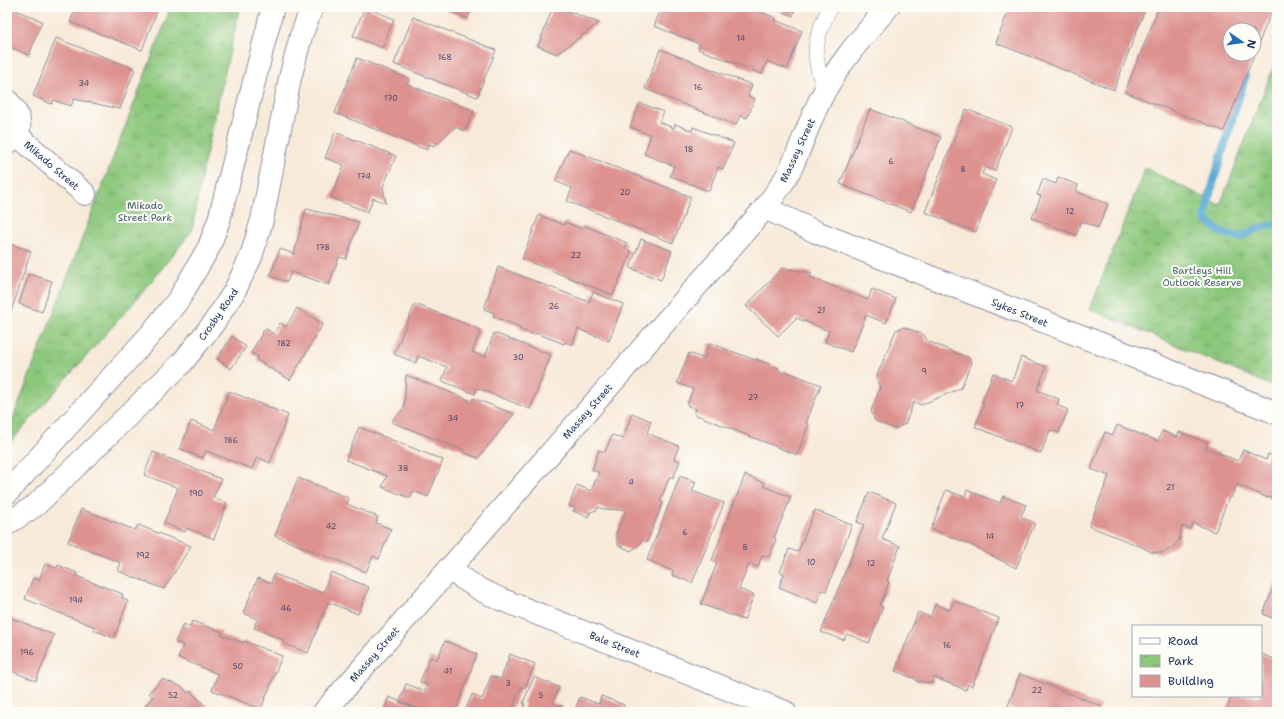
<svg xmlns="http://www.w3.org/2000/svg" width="1284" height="719" font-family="'Shantell Sans',sans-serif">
	<defs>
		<pattern id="park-tufts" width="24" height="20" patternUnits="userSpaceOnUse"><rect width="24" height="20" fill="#8cc77c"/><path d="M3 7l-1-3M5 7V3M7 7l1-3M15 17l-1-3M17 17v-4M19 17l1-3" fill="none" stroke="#72a269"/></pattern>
	</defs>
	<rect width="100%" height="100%" fill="#fdfcf7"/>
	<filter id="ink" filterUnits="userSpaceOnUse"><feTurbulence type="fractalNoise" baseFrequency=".025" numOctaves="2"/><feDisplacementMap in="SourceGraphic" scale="8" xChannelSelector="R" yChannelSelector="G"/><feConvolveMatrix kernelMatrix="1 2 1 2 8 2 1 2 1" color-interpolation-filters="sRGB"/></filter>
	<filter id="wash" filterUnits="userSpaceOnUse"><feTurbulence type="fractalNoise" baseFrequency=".012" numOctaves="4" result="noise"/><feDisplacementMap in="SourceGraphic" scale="16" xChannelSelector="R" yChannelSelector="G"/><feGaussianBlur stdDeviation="0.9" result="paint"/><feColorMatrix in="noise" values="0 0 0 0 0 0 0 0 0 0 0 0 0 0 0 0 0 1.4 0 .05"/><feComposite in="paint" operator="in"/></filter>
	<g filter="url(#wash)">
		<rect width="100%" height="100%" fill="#f8ead9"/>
		<g fill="url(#park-tufts)" stroke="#547b6d">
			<polygon points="171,7 240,7 203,168 192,231 142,293 7,446 7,434"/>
			<polygon points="1277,58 1277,388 1090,309 1145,168 1220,205"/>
		</g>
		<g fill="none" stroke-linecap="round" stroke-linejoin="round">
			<polyline stroke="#58aad3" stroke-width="8" points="1245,77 1209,197 1205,219 1220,232 1240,237 1257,229 1277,223"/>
		</g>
		<g id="blocks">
			<g fill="#dd928f" fill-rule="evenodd">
				<polygon points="7,7 19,7 17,11 42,21 29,55 7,46"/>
				<polygon points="76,7 146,7 157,11 142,50 70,22"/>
				<polygon points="365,7 394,19 382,48 353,36"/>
				<polygon points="438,7 472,7 468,19"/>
				<polygon points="553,7 558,7 599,23 557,54 538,46"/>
				<polygon points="597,7 611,7 609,12"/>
				<polygon points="662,7 747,7 776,18 775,20 802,31 787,69 767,61 762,74 698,49 700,44 654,26"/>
				<polygon points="775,7 796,7 793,16 774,8"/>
				<polygon points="1010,7 1146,7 1114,90 996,43"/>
				<path d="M1159 7H1273L1224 131 1125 92ZM1230 30H1254V54H1230Z"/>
				<polygon points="413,17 496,50 477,97 394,64"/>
				<polygon points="56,38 135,69 120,109 74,99 71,106 53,100 52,104 33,96"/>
				<polygon points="660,49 752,85 748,96 755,99 747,118 740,115 736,125 645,89"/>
				<polygon points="357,58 410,79 407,84 474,111 465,131 455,127 434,146 429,144 427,150 335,113"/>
				<polygon points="640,103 664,112 659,122 674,128 675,124 692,131 693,127 734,143 723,169 718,167 709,191 670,176 674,166 644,154 651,135 630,127"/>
				<polygon points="870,109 941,137 911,212 840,184"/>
				<polygon points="966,109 1012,127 995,171 985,167 982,174 996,180 976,232 925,212"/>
				<polygon points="335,132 396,156 383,187 386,203 373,198 368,212 331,198 344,165 325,158"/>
				<polygon points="569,149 691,197 673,243 567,201 572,188 555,181"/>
				<polygon points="1058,177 1078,185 1076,191 1108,204 1098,228 1081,221 1076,235 1032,218 1041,196 1037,195 1043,179 1056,184"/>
				<polygon points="306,209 359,222 346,259 339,257 329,285 291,272 287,282 270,276 280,249 294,254"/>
				<polygon points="539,215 564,225 565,222 582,229 583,225 627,243 625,249 631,251 613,295 522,259"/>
				<polygon points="641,239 672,251 661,280 630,268"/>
				<polygon points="7,243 31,251 7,324"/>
				<polygon points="498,267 589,302 593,292 623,304 609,341 578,329 572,345 565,342 564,344 536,333 535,335 519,329 520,327 493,316 494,313 484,309"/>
				<polygon points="782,268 812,273 810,277 868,300 872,289 896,299 886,323 866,315 851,352 825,342 829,331 796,318 778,336 746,306"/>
				<polygon points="29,274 52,281 42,312 19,304"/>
				<polygon points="415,304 481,330 472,352 485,357 494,333 551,355 530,409 477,388 475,394 442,381 447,367 418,356 416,363 394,354"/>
				<polygon points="297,308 323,324 290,380 257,360 258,357 251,353 265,328 274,334 280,323 286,327"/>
				<polygon points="904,327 924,335 927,341 969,358 971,363 961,388 921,405 914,402 905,424 895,429 875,421 871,411 880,388 876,378 896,330"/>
				<polygon points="232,336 246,347 231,369 217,359"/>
				<polygon points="710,343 755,360 756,359 779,368 778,370 785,373 785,371 821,385 806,423 809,424 797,455 694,414 696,409 687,405 693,389 677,383 689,353 704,359"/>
				<polygon points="1021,357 1046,367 1037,390 1059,399 1057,405 1068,410 1059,433 1050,430 1041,453 975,427 984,404 982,403 993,373 1012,381"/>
				<polygon points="406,375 472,401 473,398 514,414 478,458 463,452 464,450 391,422 404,408"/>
				<polygon points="229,391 288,415 270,463 257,457 252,469 206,451 203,458 180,449 191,421 214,430"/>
				<polygon points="632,413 651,421 647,433 679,446 674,459 680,461 673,478 670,476 660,501 663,502 647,542 642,540 639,545 631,551 618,545 616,534 626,511 622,509 621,510 604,509 598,507 597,510 590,512 589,517 573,511 575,508 569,506 577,485 591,491 599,472 592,470 599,450 605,452 612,435 623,439"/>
				<polygon points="1117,425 1158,441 1162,431 1177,437 1179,432 1208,443 1206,448 1238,461 1243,450 1266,460 1268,454 1277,458 1277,500 1269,497 1268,498 1237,484 1231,498 1229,497 1215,532 1193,523 1190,529 1182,526 1179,541 1172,548 1162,553 1151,552 1142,547 1089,526 1109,476 1091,469 1105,432 1113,435"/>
				<polygon points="359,427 443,460 428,497 413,491 410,498 382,487 387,476 346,460"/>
				<polygon points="153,452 221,479 213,498 227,503 214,539 187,528 185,532 164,523 178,488 144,475"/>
				<polygon points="745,475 765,483 763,486 791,497 774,538 776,539 769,557 762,555 758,567 749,564 739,589 754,595 744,620 701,604 717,563 712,560"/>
				<polygon points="680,476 696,482 692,491 724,503 692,583 672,575 673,571 647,560"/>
				<polygon points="298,478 349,498 347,504 378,517 376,523 391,529 379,559 373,556 366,572 275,536"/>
				<polygon points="946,490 965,497 967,490 1000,503 1003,496 1026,505 1021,517 1035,523 1016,568 969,544 931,529"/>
				<polygon points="869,492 896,503 882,539 900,546 887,581 889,582 880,606 883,607 869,643 847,634 844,640 821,632 864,525 857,522"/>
				<polygon points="81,509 135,530 138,525 191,546 164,589 118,571 121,563 68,542"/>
				<polygon points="815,510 852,525 826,591 822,590 817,603 779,587 784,574 780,572 789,549 798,552"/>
				<polygon points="45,564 57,568 58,565 77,573 76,576 123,594 122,598 128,601 114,638 94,630 95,627 25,599 33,578 39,580"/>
				<polygon points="331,572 369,587 358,614 328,602 308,653 283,643 284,640 254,628 257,619 243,613 258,578 271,583 274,574 323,593"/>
				<polygon points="1277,578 1277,620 1263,614"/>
				<polygon points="954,601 999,618 972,686 968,684 966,690 933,677 933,683 916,681 916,679 895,671 918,612 930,617 935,604 950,610"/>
				<polygon points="11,618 54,635 36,681 7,669 7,622 9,622"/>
				<polygon points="192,621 222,632 221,635 243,643 244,641 282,656 261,709 212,690 218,674 178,658 183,645 175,642 183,624 190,627"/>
				<polygon points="445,641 477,654 455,712 439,712 430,709 429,712 383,712 389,697 425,712 400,701 406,684 425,691 427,685 420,682 430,657 437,660"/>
				<polygon points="510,654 535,664 525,688 521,687 511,712 465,712 472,694 482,699 491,676 501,679"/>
				<polygon points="1261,654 1277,660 1277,712 1226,712 1232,696 1261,696"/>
				<polygon points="1020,674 1101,706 1098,712 1023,712 1008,706"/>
				<polygon points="534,677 559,687 553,703 563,707 561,712 522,712 525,704 523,703"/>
				<polygon points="162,679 182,687 188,693 190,691 211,711 213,709 216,712 147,712 143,708 153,697 149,693"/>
				<polygon points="601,696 624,705 623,709 632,712 574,712 580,697 599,704"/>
			</g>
		</g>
	</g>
	<g filter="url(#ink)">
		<use href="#blocks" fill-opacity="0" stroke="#8a8c9c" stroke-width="1"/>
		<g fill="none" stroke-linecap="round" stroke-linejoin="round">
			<g stroke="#8a8c9c" stroke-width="16">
				<path id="lane" d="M824 92C821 79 816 65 816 52 816 36 824 21 830 7"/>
			</g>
			<g stroke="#8a8c9c" stroke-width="24">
				<g id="street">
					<path d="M7 100C17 112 22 120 18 136L7 143"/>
					<polyline points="18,136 85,194"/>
					<polyline points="765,208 816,232 1277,413"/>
					<polyline points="448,569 481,590 500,599 785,712"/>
					<path d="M324 712 765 208C775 194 786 180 793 164 802 143 810 121 820 100 837 65 863 36 888 7"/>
				</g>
			</g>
			<g stroke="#8a8c9c" stroke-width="24">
				<g id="secondary">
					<polyline points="7,493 149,336 179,299 209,247 219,220 273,7"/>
					<polyline points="7,524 36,505 181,364 213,324 234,292 251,257 262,220 290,78 301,36 312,7"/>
				</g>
			</g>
			<use href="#lane" stroke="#fff" stroke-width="15"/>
			<use href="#street" stroke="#fff" stroke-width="22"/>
			<use href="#secondary" stroke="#fff" stroke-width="22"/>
		</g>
	</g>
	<g text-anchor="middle" stroke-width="4" stroke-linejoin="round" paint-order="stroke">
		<g font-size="8" fill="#4c486a">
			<text x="741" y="41">14</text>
			<text x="445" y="60">168</text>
			<text x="84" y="86">34</text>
			<text x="698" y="90">16</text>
			<text x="391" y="101">170</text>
			<text x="689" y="152">18</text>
			<text x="891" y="164">6</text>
			<text x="963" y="172">8</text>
			<text x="364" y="179">174</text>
			<text x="625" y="195">20</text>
			<text x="1070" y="214">12</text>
			<text x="323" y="250">178</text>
			<text x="576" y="258">22</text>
			<text x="554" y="309">26</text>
			<text x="821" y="313">21</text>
			<text x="284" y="346">182</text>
			<text x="518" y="360">30</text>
			<text x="924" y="374">9</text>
			<text x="753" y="400">27</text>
			<text x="1020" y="408">17</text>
			<text x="453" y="421">34</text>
			<text x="231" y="443">186</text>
			<text x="403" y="471">38</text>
			<text x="631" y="485">4</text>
			<text x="1170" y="490">21</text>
			<text x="196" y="496">190</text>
			<text x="331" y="529">42</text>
			<text x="685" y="535">6</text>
			<text x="990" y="539">14</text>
			<text x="745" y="550">8</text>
			<text x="143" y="558">192</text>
			<text x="811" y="565">10</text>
			<text x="871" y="566">12</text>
			<text x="76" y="603">194</text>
			<text x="286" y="611">46</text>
			<text x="947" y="648">16</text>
			<text x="27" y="655">196</text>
			<text x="238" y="669">50</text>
			<text x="448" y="674">41</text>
			<text x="508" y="686">3</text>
			<text x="1037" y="693">22</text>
			<text x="173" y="698">52</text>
			<text x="541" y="698">5</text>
		</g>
		<g font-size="10" fill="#1b2f5e" stroke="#fdfcf7">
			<text transform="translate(797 150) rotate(-65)" y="4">Massey Street</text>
			<text transform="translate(52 165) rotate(41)" y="4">Mikado Street</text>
			<text transform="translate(1020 312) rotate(22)" y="4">Sykes Street</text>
			<text transform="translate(218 314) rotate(-55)" y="4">Crosby Road</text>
			<text transform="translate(587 411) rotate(-49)" y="4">Massey Street</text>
			<text transform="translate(615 644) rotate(22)" y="4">Bale Street</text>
			<text transform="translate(374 654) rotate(-49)" y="4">Massey Street</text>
		</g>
		<g font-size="10" fill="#3d5d67" stroke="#fdfcf7">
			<text x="145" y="209">Mikado<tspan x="145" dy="12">Street Park</tspan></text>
			<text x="1202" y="274">Bartleys Hill<tspan x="1202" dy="12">Outlook Reserve</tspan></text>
		</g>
	</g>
	<rect width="1284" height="719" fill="none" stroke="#fdfcf7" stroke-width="24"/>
	<rect x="1132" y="625" width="130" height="72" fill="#fdfcf7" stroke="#a3aaba"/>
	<rect x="1140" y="638" width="20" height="6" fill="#ffffff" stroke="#a3aaba"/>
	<text x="1168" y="645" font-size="12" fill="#1b2f5e">Road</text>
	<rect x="1140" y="655" width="20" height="12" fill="url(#park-tufts)" stroke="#a3aaba"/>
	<text x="1168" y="665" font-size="12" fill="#1b2f5e">Park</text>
	<rect x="1140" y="675" width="20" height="12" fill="#dd928f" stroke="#a3aaba"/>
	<text x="1168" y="685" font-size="12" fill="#1b2f5e">Building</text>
	<g transform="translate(1242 42) rotate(103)"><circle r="19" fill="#fdfcf7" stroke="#a3aaba"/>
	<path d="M0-3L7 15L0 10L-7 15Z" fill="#1f6fb2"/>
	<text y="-6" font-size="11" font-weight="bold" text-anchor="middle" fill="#1b2f5e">N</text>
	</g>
</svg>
